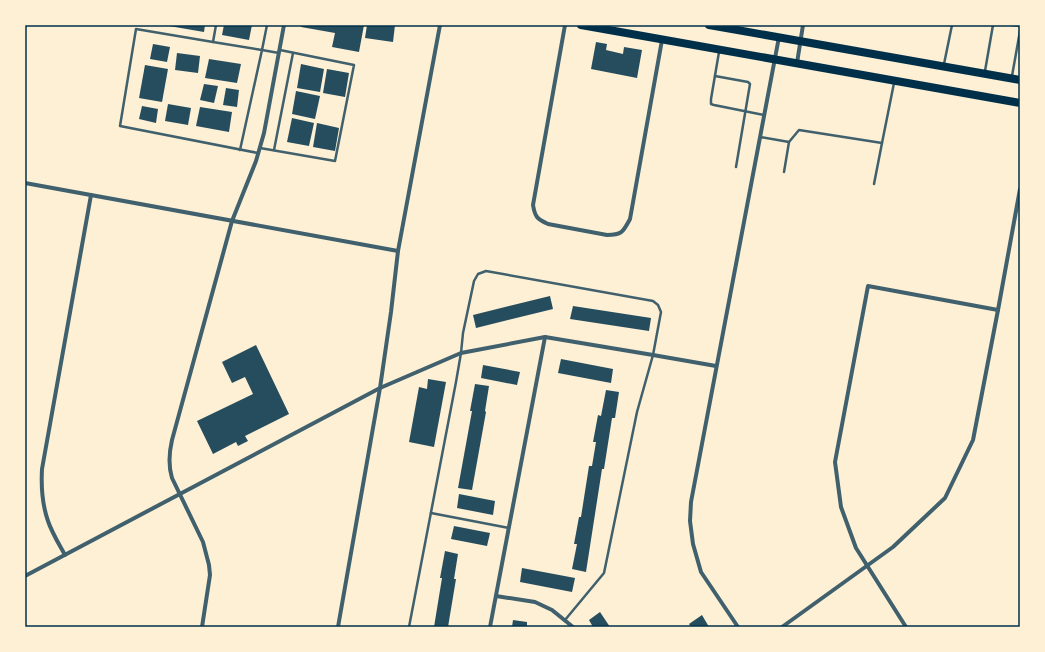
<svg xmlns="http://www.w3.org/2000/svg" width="1045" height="652" font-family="Inter,sans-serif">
	<rect width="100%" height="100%" fill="#fdf0d5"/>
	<g fill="#264d5e">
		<polygon points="169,25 205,25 204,32 169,26"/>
		<polygon points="224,25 252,25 249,40 222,35"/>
		<polygon points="301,25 364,25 359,52 332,47 335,33 301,27"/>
		<polygon points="367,25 395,25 393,42 365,38"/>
		<polygon points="596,42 607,44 606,50 623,54 624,47 642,50 637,78 591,69"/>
		<polygon points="153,44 170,47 167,62 150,59"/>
		<polygon points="177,53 200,56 198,73 175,70"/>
		<polygon points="209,59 241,64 237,83 205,78"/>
		<polygon points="301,64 324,69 320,92 297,88"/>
		<polygon points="145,65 168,69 162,102 139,98"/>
		<polygon points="327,69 349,73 345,97 323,93"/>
		<polygon points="204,84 218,86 214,103 200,100"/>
		<polygon points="226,88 239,90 237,107 223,105"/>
		<polygon points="296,91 320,96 315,119 292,114"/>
		<polygon points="168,104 191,108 188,125 165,121"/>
		<polygon points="142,106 158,109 156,123 139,119"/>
		<polygon points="200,107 232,112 229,132 196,126"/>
		<polygon points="292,118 314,123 309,146 287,142"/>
		<polygon points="317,123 339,128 335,151 313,147"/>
		<polygon points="550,296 553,309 476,328 473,315"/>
		<polygon points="573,306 651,318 649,331 570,319"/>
		<polygon points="256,345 289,414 245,436 248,441 238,446 236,442 213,454 197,421 253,394 245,377 232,383 222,362"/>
		<polygon points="561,359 613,369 611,383 558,373"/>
		<polygon points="483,365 520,372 517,385 481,378"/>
		<polygon points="428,379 446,382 434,447 409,442 419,387 427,389"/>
		<polygon points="475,384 489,386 485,411 486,412 472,490 458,488 472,411 470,411"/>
		<polygon points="606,390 619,392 615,418 612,418 604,469 602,469 586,572 572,569 577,544 574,544 579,517 581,517 589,466 592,466 596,442 593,442 598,415 601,416"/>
		<polygon points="459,494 495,501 493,515 457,508"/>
		<polygon points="454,526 490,533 487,546 451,539"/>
		<polygon points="445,551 458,554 454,579 456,579 448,627 434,627 442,578 440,578"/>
		<polygon points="522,568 575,578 572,592 520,582"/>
		<polygon points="600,612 610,627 593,627 589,620"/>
		<polygon points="702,615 709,627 691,627 689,624"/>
		<polygon points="513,620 527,622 527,627 512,627"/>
	</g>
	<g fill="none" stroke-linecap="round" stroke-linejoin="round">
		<g stroke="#3f606c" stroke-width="2.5">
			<polyline points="216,25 213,42 136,29 120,126 258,153"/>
			<polyline points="267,25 262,50 279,53"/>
			<polyline points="1012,25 1020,26"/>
			<polyline points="213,42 262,50 240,150"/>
			<polyline points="719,52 711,99 711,104 714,105 764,115"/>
			<polyline points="944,64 952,25"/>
			<polyline points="985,71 993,25"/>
			<polyline points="715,76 748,82 750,84 736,167"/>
			<polyline points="1012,76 1020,31"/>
			<polyline points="760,137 789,142 799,130 882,143 894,83"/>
			<polyline points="260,148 335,161 354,65 280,50"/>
			<polyline points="274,150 293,53"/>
			<polyline points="784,172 789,142"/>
			<polyline points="874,184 882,143"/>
			<polyline points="431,513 509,528"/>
			<polyline points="409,627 456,382 461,353 463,333 474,281 478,274 486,271 653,301 658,305 661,312 653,355 637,412 604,573 565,620"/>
		</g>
		<g stroke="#3f606c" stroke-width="4">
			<path d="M565 25 533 205C535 217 537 219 548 224L607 235C622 235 623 232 630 219L662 40"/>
			<polyline points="797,63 803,25"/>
			<polyline points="25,183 398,251"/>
			<path d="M65 555C59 544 52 533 48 521 42 504 41 487 42 469L91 195"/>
			<polyline points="25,576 380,388 461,353 545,337 653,355 716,366"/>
			<polyline points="496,596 535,602 552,610 573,627"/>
			<path d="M202 627 210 575 209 565 203 542 172 478C168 465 169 453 172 440L232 221 256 161 264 133 284 25"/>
			<polyline points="338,627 380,388 391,312 398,251 440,25"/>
			<polyline points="490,627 545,337"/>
			<polyline points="738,627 701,572 693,544 690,521 691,502 779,37"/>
			<polyline points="782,627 893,547 945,498 973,440 998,310 1020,189"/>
			<polyline points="906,627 856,548 841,507 835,462 868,286 998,310"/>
		</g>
		<g stroke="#003049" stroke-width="8">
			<polyline points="581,25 1020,103"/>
			<polyline points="709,25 1020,80"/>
		</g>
	</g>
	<rect width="1045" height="652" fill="none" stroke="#fdf0d5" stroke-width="52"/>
	<rect x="26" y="26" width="993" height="600" fill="none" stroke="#003049" stroke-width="1.5"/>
</svg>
